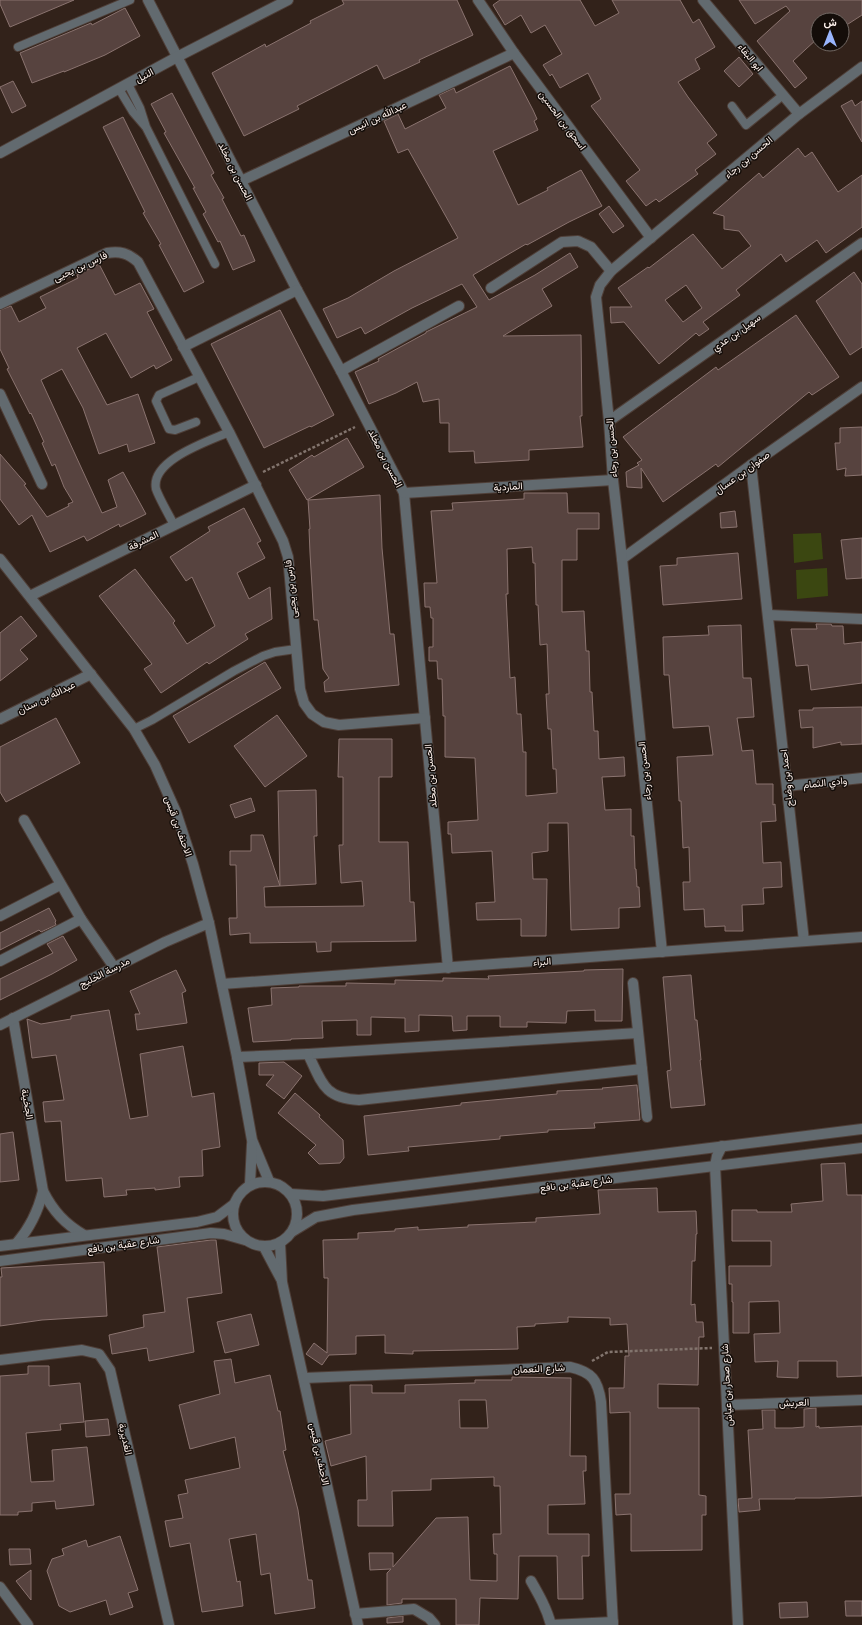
<svg xmlns="http://www.w3.org/2000/svg" width="862" height="1625" font-family="Lora,Vazirmatn,serif">
	<rect width="100%" height="100%" fill="#32221a"/>
	<g fill="#3b4711">
		<polygon points="821,533 823,559 794,563 793,534"/>
		<polygon points="827,568 828,596 797,599 796,570"/>
	</g>
	<g fill="#57433f" stroke="#8a736f" fill-rule="evenodd">
		<polygon points="0,0 74,0 10,27 0,4"/>
		<polygon points="342,0 457,0 473,35 419,60 420,62 384,79 377,65 297,106 299,109 244,136 212,73 265,44 266,47 311,23 310,21 344,4"/>
		<polygon points="500,0 580,0 595,26 619,13 612,0 680,0 693,23 699,19 715,47 695,59 700,69 678,82 688,97 717,135 707,143 716,154 695,170 698,174 659,202 656,199 646,206 626,181 640,170 591,106 601,99 588,73 560,88 552,74 550,76 543,65 562,54 545,25 531,33 521,15 505,25 493,5"/>
		<polygon points="739,0 862,0 862,15 845,26 842,20 818,20 818,38 793,61 807,78 795,88 757,41 790,11 786,6 755,24"/>
		<polygon points="125,8 140,36 105,55 64,72 64,71 32,83 20,53 91,23 92,25"/>
		<polygon points="739,57 753,74 739,87 724,71"/>
		<polygon points="510,66 533,110 537,119 534,121 538,130 493,151 518,205 548,190 547,188 581,170 602,206 569,222 527,245 526,244 473,275 489,300 535,275 570,253 578,267 542,289 552,306 503,336 581,335 582,416 580,416 583,447 529,450 529,460 475,463 474,451 449,452 449,423 440,423 439,399 423,402 417,382 396,393 369,404 355,372 379,361 378,359 426,333 426,332 477,307 462,284 412,308 365,334 361,327 337,338 323,309 348,298 394,271 458,238 408,149 398,153 384,121 398,114 405,129 446,108 439,95 454,88 456,93"/>
		<polygon points="13,81 26,106 12,113 0,87"/>
		<polygon points="172,93 214,173 211,175 224,198 222,199 241,236 244,235 255,261 233,270 220,241 218,242 203,214 206,212 193,188 195,188 164,133 166,132 151,104"/>
		<polygon points="852,100 855,106 862,101 862,142 841,106"/>
		<polygon points="123,117 204,282 184,292 159,245 161,244 143,213 145,212 103,127"/>
		<path d="M798 148 805 157 812 152 838 192 862 175V227L826 253 817 240 786 262 781 254 736 290 740 295 703 322 709 329 699 336 696 333 659 364 624 322 611 323 610 307H632L618 288 648 267 649 268 693 234 722 269 751 246 739 231 724 229V216L713 213 759 173 763 178ZM686 285 702 308 683 322 665 300Z"/>
		<polygon points="609,206 624,226 613,233 599,214"/>
		<polygon points="99,264 115,295 140,283 154,309 147,312 172,360 156,369 154,365 131,378 106,333 77,348 107,405 138,394 155,443 129,452 127,444 99,454 83,408 62,369 41,380 102,513 117,507 108,480 123,472 146,514 120,527 119,524 87,541 84,536 50,552 32,515 19,525 0,499 0,454 26,484 24,485 47,517 69,506 68,504 73,502 64,487 55,464 52,466 42,443 44,442 31,413 30,414 7,369 9,368 0,349 0,310 11,306 19,322 46,308 40,297 78,278 77,275"/>
		<polygon points="854,272 862,284 862,347 850,355 816,301"/>
		<polygon points="280,310 334,415 311,427 310,426 264,448 211,344"/>
		<polygon points="796,315 839,377 812,395 809,392 718,467 716,464 663,502 641,468 642,488 627,487 626,472 639,465 637,463 642,460 623,437 716,367 718,370"/>
		<polygon points="862,427 862,475 845,476 846,468 837,470 835,443 840,443 840,428"/>
		<polygon points="347,438 364,467 307,500 289,470 312,455 314,457"/>
		<path d="M524 493H567L568 513H599V529H577V560H562V612L584 611 586 651H589L590 692H592L594 731H598L599 759 624 757 625 776 602 777 605 810 631 809V836H634L635 869H636L637 887H639L640 907 619 908V928L571 930 568 823H548V851L532 853 533 879H547L546 936H521V919L477 920 476 903 495 902 492 851 452 853 451 834H448V822L478 820 475 758 445 757V716H443L442 679H438L437 661H429V647H433V618H431L430 607H425L424 583H437L431 511 453 510 452 503 524 499ZM532 547 533 563H535L536 605H538L540 645 547 644 549 694H546L548 729H551L553 769H556L557 793 526 796V752H523L521 714H517L515 677 510 678 506 594H508L507 549Z"/>
		<polygon points="380,495 382,548 390,634 394,634 399,685 325,692 324,682 329,678 323,669 318,620 314,620 310,553 309,529 310,529 308,500"/>
		<polygon points="244,508 261,541 257,543 265,558 237,573 249,599 270,587 272,619 245,634 248,639 209,664 207,662 161,693 144,669 152,664 99,596 135,569 175,621 173,623 187,644 215,626 192,577 186,581 170,557 210,531 208,527"/>
		<polygon points="735,511 737,527 721,528 720,513"/>
		<polygon points="862,538 862,578 846,579 841,540"/>
		<polygon points="738,553 742,599 663,605 660,566 677,565 677,558"/>
		<polygon points="21,616 37,636 20,650 28,659 0,681 0,633"/>
		<polygon points="816,624 831,624 832,626 843,626 844,644 862,642 862,683 811,690 808,665 796,666 791,629 817,629"/>
		<polygon points="741,625 743,678 751,678 754,717 737,718 742,751 753,750 756,784 773,784 773,805 775,804 776,821 761,822 763,863 781,862 782,887 763,888 764,904 742,905 743,931 725,931 725,926 705,927 704,909 684,910 683,882 690,882 689,847 683,848 681,801 679,801 677,757 713,755 709,726 673,728 669,675 664,675 663,637 709,635 708,626"/>
		<polygon points="265,662 281,688 189,743 173,716"/>
		<polygon points="862,707 862,744 841,745 841,742 813,748 813,727 801,728 799,710 813,710 813,708"/>
		<polygon points="277,715 307,756 265,787 234,746"/>
		<polygon points="56,718 80,763 6,802 0,792 0,747"/>
		<polygon points="339,739 392,739 392,777 379,777 379,842 408,842 410,902 414,902 416,941 331,942 331,951 317,952 316,942 250,943 250,933 230,935 229,918 237,918 236,865 230,865 230,851 251,851 251,835 263,835 280,886 264,887 265,907 364,906 362,881 341,883 339,845 343,845 343,777 338,777"/>
		<polygon points="316,790 317,836 314,836 316,884 280,886 278,791"/>
		<polygon points="251,798 255,811 235,818 230,805"/>
		<polygon points="49,908 56,921 55,922 56,925 41,932 39,930 0,950 0,933"/>
		<polygon points="63,936 77,960 52,974 0,1000 0,979 53,953 47,944"/>
		<polygon points="623,969 622,1021 595,1021 595,1010 567,1011 566,1023 527,1022 527,1027 500,1027 500,1016 467,1016 467,1030 453,1031 452,1016 419,1015 419,1031 405,1032 405,1018 371,1017 371,1035 357,1035 357,1020 322,1021 323,1038 291,1039 291,1040 253,1042 248,1008 272,1005 271,988 299,987 299,986 346,986 346,983 395,984 395,980 443,981 443,978 489,979 488,976 584,971 584,970"/>
		<polygon points="176,970 186,991 182,993 187,1023 137,1030 135,1014 140,1014 130,991"/>
		<polygon points="691,975 695,1020 697,1020 701,1060 700,1060 705,1105 671,1108 667,1071 671,1070 663,977"/>
		<polygon points="109,1010 130,1119 148,1116 140,1054 183,1046 192,1097 214,1093 220,1147 202,1150 203,1176 179,1177 180,1187 155,1190 155,1188 126,1190 127,1195 104,1197 102,1178 66,1181 61,1121 45,1122 43,1102 64,1100 56,1055 32,1058 27,1019 41,1024 71,1019 71,1016"/>
		<polygon points="284,1062 302,1076 284,1099 266,1085 274,1075 259,1075 259,1063"/>
		<polygon points="637,1085 640,1120 594,1123 595,1128 548,1130 548,1132 500,1136 500,1139 408,1147 409,1151 368,1155 364,1116 461,1105 461,1103 557,1094 557,1091 603,1089 602,1088"/>
		<polygon points="295,1093 320,1115 319,1117 343,1140 344,1158 340,1163 319,1164 308,1153 316,1145 278,1113"/>
		<polygon points="13,1132 19,1180 0,1182 0,1134"/>
		<polygon points="845,1163 847,1195 862,1195 862,1376 837,1377 837,1361 798,1361 798,1378 777,1377 778,1361 755,1362 754,1334 780,1333 779,1301 749,1302 749,1333 733,1333 733,1302 732,1302 732,1284 729,1284 729,1266 771,1266 771,1241 732,1241 732,1210 757,1210 757,1212 792,1212 791,1204 823,1201 821,1164"/>
		<polygon points="657,1188 658,1212 696,1211 697,1234 696,1234 695,1261 692,1261 691,1305 695,1304 696,1322 703,1322 704,1337 699,1337 698,1385 658,1384 658,1408 699,1408 699,1495 706,1496 706,1515 702,1515 702,1550 631,1551 631,1514 616,1515 615,1494 630,1494 630,1412 610,1413 609,1388 624,1388 625,1356 629,1356 627,1324 610,1325 610,1318 568,1317 568,1322 535,1324 535,1326 517,1327 518,1349 413,1351 413,1354 385,1353 385,1335 356,1336 356,1354 329,1355 322,1365 306,1354 314,1343 327,1353 328,1278 324,1278 323,1240 358,1239 358,1233 395,1231 395,1229 418,1227 418,1230 468,1227 468,1225 536,1222 536,1218 600,1214 598,1190"/>
		<polygon points="211,1240 216,1240 222,1293 187,1298 194,1352 149,1361 147,1348 112,1354 109,1335 144,1327 143,1315 165,1312 157,1247"/>
		<polygon points="104,1262 107,1316 42,1320 0,1326 0,1277 2,1277 1,1268"/>
		<polygon points="251,1314 259,1345 225,1353 217,1322"/>
		<polygon points="231,1359 235,1383 270,1375 278,1411 280,1411 286,1450 283,1451 298,1510 308,1580 312,1580 315,1608 275,1614 270,1573 261,1575 256,1534 229,1539 237,1582 240,1581 243,1606 202,1612 190,1543 170,1547 165,1521 183,1518 178,1495 188,1493 185,1480 240,1468 235,1437 190,1449 179,1405 220,1394 214,1361"/>
		<polygon points="28,1366 49,1366 49,1386 80,1383 84,1422 60,1424 61,1430 26,1433 31,1482 54,1481 52,1450 87,1447 94,1505 56,1509 55,1501 32,1503 32,1511 18,1512 18,1515 0,1515 0,1376 28,1374"/>
		<path d="M512 1377 571 1378 570 1456H586V1471H583L585 1504 548 1505V1534H589V1556H582L583 1599H558L557 1556H519L518 1599 480 1598 479 1625H456V1599H402V1603L387 1605V1573L391 1569 370 1570 369 1553H393V1567L436 1518 468 1517 470 1580 497 1581V1554H494L493 1534H501L500 1486H494V1477L431 1479V1490L392 1491 393 1526H358V1500H367L366 1456 331 1466 325 1441 351 1434 350 1385H372V1393H405V1385L475 1383V1380H512ZM459 1400H486L488 1428H460Z"/>
		<polygon points="816,1408 816,1427 819,1426 819,1428 862,1426 862,1496 820,1498 795,1498 795,1499 759,1499 760,1510 739,1512 738,1499 752,1498 748,1430 763,1429 762,1410 775,1410 775,1428 792,1428 804,1427 804,1409"/>
		<polygon points="108,1419 110,1435 86,1437 85,1421"/>
		<polygon points="120,1536 138,1590 128,1593 133,1607 110,1615 106,1600 70,1612 59,1606 47,1571 52,1559 64,1555 62,1549 86,1540 88,1547"/>
		<polygon points="9,1549 30,1549 31,1564 10,1565"/>
		<polygon points="31,1570 31,1600 16,1581"/>
		<polygon points="845,1601 862,1601 862,1616 846,1616"/>
		<polygon points="807,1602 808,1617 780,1618 779,1603"/>
		<polygon points="403,1616 403,1622 387,1623 387,1618"/>
	</g>
	<g fill="none" stroke-linecap="round" stroke-linejoin="round">
		<g stroke="#4f3f38" stroke-width="10">
			<g id="service">
				<polyline points="18,47 130,0"/>
				<polyline points="128,84 140,108 146,127 215,264"/>
				<polyline points="119,89 133,112 145,126"/>
				<polyline points="732,106 746,125 783,95"/>
				<polyline points="196,422 175,430 169,429 156,401 159,395 199,377"/>
				<path d="M174 525C169 515 159 498 156 489 150 460 209 441 229 432"/>
				<polyline points="134,729 152,720 234,671 263,656 275,652 296,649"/>
			</g>
		</g>
		<g stroke="#4f3f38" stroke-width="12">
			<g id="minor">
				<polyline points="148,0 297,290 341,371 404,493 448,968"/>
				<polyline points="478,0 514,53 651,238"/>
				<polyline points="703,0 799,114"/>
				<polyline points="0,153 177,57 288,0"/>
				<polyline points="241,181 514,53"/>
				<polyline points="491,288 562,242 578,241 591,247 611,271"/>
				<path d="M0 304 107 253C120 251 128 253 138 262L229 432 283 541 288 557 300 689 304 703 312 714 324 722 339 725 425 718"/>
				<polyline points="183,347 297,290"/>
				<polyline points="341,371 459,306"/>
				<polyline points="0,394 42,484"/>
				<polyline points="609,421 862,243"/>
				<polyline points="751,465 804,941"/>
				<polyline points="404,493 613,480"/>
				<polyline points="0,559 134,729 155,765 176,812 193,864 209,923 237,1057 252,1140 269,1181"/>
				<polyline points="622,559 751,465 862,387"/>
				<polyline points="30,596 256,485"/>
				<polyline points="768,615 862,619"/>
				<polyline points="0,719 91,674"/>
				<polyline points="787,786 862,778"/>
				<polyline points="24,820 81,919 114,967"/>
				<polyline points="0,916 60,885"/>
				<polyline points="662,952 622,559 613,480 609,421 596,297 600,285 611,271 799,114 862,67"/>
				<polyline points="0,961 81,919"/>
				<polyline points="633,983 647,1117"/>
				<polyline points="222,984 862,937"/>
				<path d="M13 1018 43 1191C53 1211 65 1224 84 1235"/>
				<polyline points="0,1025 165,942 209,923"/>
				<path d="M638 1033 308 1054C322 1083 324 1098 359 1100L642 1069"/>
				<polyline points="237,1057 308,1054"/>
				<polyline points="722,1146 717,1156 715,1166 738,1625"/>
				<polyline points="250,1184 252,1144"/>
				<polyline points="280,1243 282,1282 358,1625"/>
				<path d="M16 1244C30 1228 38 1212 43 1191"/>
				<polyline points="264,1247 281,1279"/>
				<polyline points="0,1360 82,1350 99,1354 110,1370 169,1625"/>
				<path d="M304 1378 570 1367C592 1372 598 1380 601 1402L613 1625"/>
				<polyline points="727,1405 862,1400"/>
				<path d="M531 1581C539 1595 547 1609 551 1625"/>
				<polyline points="0,1587 28,1625"/>
				<polyline points="355,1614 414,1609 429,1618 435,1625"/>
				<polyline points="551,1625 613,1622"/>
			</g>
		</g>
		<g stroke="#4f3f38" stroke-width="12">
			<g id="tertiary">
				<circle cx="265" cy="1214" r="32"/>
				<polyline points="291,1194 323,1196 862,1129"/>
				<polyline points="293,1231 316,1217 353,1210 862,1148"/>
				<polyline points="0,1246 197,1222 217,1217 233,1205"/>
				<polyline points="0,1261 211,1233 224,1234 245,1240"/>
			</g>
		</g>
		<g stroke="#82746d" stroke-width="2.5" stroke-dasharray="3 2" stroke-linecap="butt">
			<polyline points="263,472 355,427"/>
			<polyline points="592,1361 608,1352 712,1348"/>
		</g>
		<use href="#service" stroke="#626a6f" stroke-width="8"/>
		<use href="#minor" stroke="#626a6f" stroke-width="10"/>
		<use href="#tertiary" stroke="#626a6f" stroke-width="10"/>
	</g>
	<g text-anchor="middle" stroke-width="3" stroke-linejoin="round" paint-order="stroke">
		<g font-size="10" fill="#fef2ed" stroke="#140d09">
			<text transform="translate(751 57) rotate(50)" y="4">ابو البقاء</text>
			<text transform="translate(144 75) rotate(-28)" y="4">النيل</text>
			<text transform="translate(377 117) rotate(-25)" y="4">عبدالله بن انيس</text>
			<text transform="translate(563 120) rotate(53)" y="4">اسحق بن الحسين</text>
			<text transform="translate(748 157) rotate(-40)" y="4">الحسن بن رجاء</text>
			<text transform="translate(236 171) rotate(63)" y="4">الحسن بن مخلد</text>
			<text transform="translate(80 266) rotate(-25)" y="4">فارس بن يحيى</text>
			<text transform="translate(736 332) rotate(-35)" y="4">سهيل بن عدي</text>
			<text transform="translate(611 448) rotate(-94)" y="4">الحسن بن رجاء</text>
			<text transform="translate(386 458) rotate(63)" y="4">الحسن بن مخلد</text>
			<text transform="translate(742 472) rotate(-36)" y="4">صفوان بن عسال</text>
			<text transform="translate(508 486) rotate(-4)" y="4">الماردية</text>
			<text transform="translate(143 540) rotate(-26)" y="4">المشرفة</text>
			<text transform="translate(290 589) rotate(-96)" y="4">فارس بن يحيى</text>
			<text transform="translate(46 697) rotate(-26)" y="4">عبدالله بن سنان</text>
			<text transform="translate(644 771) rotate(-96)" y="4">الحسن بن رجاء</text>
			<text transform="translate(430 776) rotate(-95)" y="4">الحسن بن مخلد</text>
			<text transform="translate(786 778) rotate(-96)" y="4">احمد بن وضاح</text>
			<text transform="translate(825 782) rotate(-6)" y="4">وادي الثمام</text>
			<text transform="translate(179 826) rotate(70)" y="4">الاحنف بن قيس</text>
			<text transform="translate(542 961) rotate(-4)" y="4">البراء</text>
			<text transform="translate(104 972) rotate(-27)" y="4">مدرسة الخليج</text>
			<text transform="translate(28 1104) rotate(80)" y="4">الجخينة</text>
			<text transform="translate(576 1183) rotate(-7)" y="4">شارع عقبة بن نافع</text>
			<text transform="translate(123 1244) rotate(-8)" y="4">شارع عقبة بن نافع</text>
			<text transform="translate(539 1368) rotate(-3)" y="4">شارع النعمان</text>
			<text transform="translate(726 1385) rotate(-93)" y="4">شارع صحار بن عياش</text>
			<text transform="translate(794 1402) rotate(-2)" y="4">العريش</text>
			<text transform="translate(126 1439) rotate(77)" y="4">الغديرية</text>
			<text transform="translate(320 1454) rotate(78)" y="4">الاحنف بن قيس</text>
		</g>
	</g>
	<g transform="translate(830 32)"><circle r="19" fill="#140d09" stroke="#726964"/>
	<path d="M0-3L7 15L0 10L-7 15Z" fill="#99b5fd"/>
	<text y="-6" font-size="11" font-weight="bold" text-anchor="middle" fill="#fef2ed">ش</text>
	</g>
</svg>
